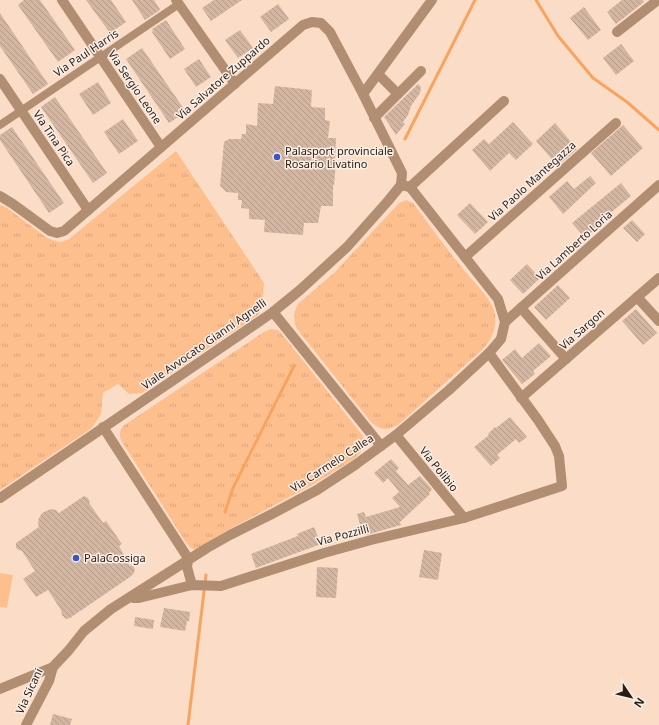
<svg xmlns="http://www.w3.org/2000/svg" width="659" height="725" font-family="'Noto Sans',sans-serif">
	<defs>
		<pattern id="grass-tufts" width="24" height="20" patternUnits="userSpaceOnUse"><rect width="24" height="20" fill="#febf8f"/><path d="M3 7l-1-3M5 7V3M7 7l1-3M15 17l-1-3M17 17v-4M19 17l1-3" fill="none" stroke="#daa47a"/></pattern>
		<pattern id="building-back-hatch" width="6" height="6" patternUnits="userSpaceOnUse"><rect width="6" height="6" fill="#d3b6a1"/><path d="M-1 5l2 2M0 0l6 6M5-1l2 2" fill="none" stroke="#b59c8a"/></pattern>
	</defs>
	<rect width="100%" height="100%" fill="#fbddc7"/>
	<g fill="url(#grass-tufts)">
		<polygon points="176,151 264,283 262,306 259,314 142,393 129,394 118,384 103,393 101,414 92,428 0,490 0,205 7,208 47,238 56,241 61,242 69,239"/>
		<path d="M406 200 413 203C428 223 443 244 459 264 468 276 489 296 494 310 498 325 493 338 483 349L399 424C388 431 380 431 371 422L297 329C293 319 293 313 298 304L335 272 399 203Z"/>
		<path d="M271 329 278 330 281 333 363 436 364 444 360 453 354 459 314 484 228 530 195 550 191 548 187 544 122 442C119 436 119 431 123 426L264 332Z"/>
	</g>
	<polygon fill="#febf8f" points="0,573 13,575 7,608 0,607"/>
	<g fill="none" stroke-linecap="round" stroke-linejoin="round">
		<g stroke="#f8a461" stroke-width="3">
			<polyline points="536,0 558,36 593,78 627,102 659,130"/>
			<polyline points="405,139 475,0"/>
			<polyline points="225,512 233,488 294,366"/>
			<polyline points="188,725 206,575"/>
		</g>
	</g>
	<g fill="url(#building-back-hatch)">
		<polygon points="24,0 40,0 75,50 58,62 18,5"/>
		<polygon points="86,0 111,0 126,22 110,33"/>
		<polygon points="132,0 154,0 160,9 159,10 160,10 145,20"/>
		<polygon points="214,0 242,0 211,21 202,8"/>
		<polygon points="622,0 642,0 644,2 616,24 607,12"/>
		<polygon points="278,4 289,19 271,32 260,17"/>
		<polygon points="584,7 601,30 588,40 570,18"/>
		<polygon points="0,13 48,84 33,94 0,46"/>
		<polygon points="166,20 185,49 170,59 152,32 153,31 152,29"/>
		<polygon points="240,30 253,48 238,58 225,40"/>
		<polygon points="621,44 634,61 616,75 603,58"/>
		<polygon points="142,48 186,112 169,123 126,59"/>
		<polygon points="199,59 211,77 196,87 184,69"/>
		<polygon points="98,82 111,103 93,115 79,94"/>
		<polygon points="418,84 421,87 420,93 411,106 408,115 403,122 405,124 396,135 384,117"/>
		<polygon points="275,86 312,90 311,107 325,108 325,120 330,121 328,138 336,138 335,162 336,162 334,185 333,185 333,206 321,206 318,223 304,223 303,235 264,232 265,220 249,219 249,209 241,208 242,200 238,200 238,193 226,192 220,186 224,142 229,139 241,139 242,134 246,134 246,124 257,126 258,103 273,104"/>
		<polygon points="55,97 107,173 93,183 41,107"/>
		<polygon points="123,119 138,141 119,154 104,132"/>
		<polygon points="513,122 533,144 516,160 509,153 490,171 472,150 484,139 489,144"/>
		<polygon points="555,123 577,149 558,166 536,141"/>
		<polygon points="623,125 643,148 611,176 591,153"/>
		<polygon points="12,127 64,203 49,213 0,140 0,135"/>
		<polygon points="590,176 596,183 563,214 549,197 567,181 574,189"/>
		<polygon points="621,183 631,196 602,220 604,222 585,238 572,223"/>
		<polygon points="470,203 488,222 475,234 457,215"/>
		<polygon points="632,220 645,234 637,242 623,228"/>
		<polygon points="527,264 540,278 523,294 510,280"/>
		<polygon points="558,285 570,298 546,320 534,307"/>
		<polygon points="636,309 657,333 643,345 622,321"/>
		<polygon points="539,343 551,356 533,371 535,374 522,384 502,360 515,349 522,358"/>
		<polygon points="510,417 527,437 519,443 516,439 497,455 500,458 491,466 474,447 489,435 488,434 495,427 496,428"/>
		<polygon points="391,459 399,468 396,471 408,485 420,476 432,489 429,493 430,494 400,522 401,525 366,535 363,527 361,528 357,514 364,512 366,517 400,507 392,498 399,492 388,478 383,483 374,473"/>
		<polygon points="84,496 88,498 90,502 89,503 103,523 106,521 122,544 119,546 130,566 132,565 135,569 134,573 130,577 70,618 66,619 62,615 61,610 48,590 36,597 23,579 35,571 22,551 17,549 16,547 16,543 39,527 38,523 39,518 42,513 51,509 56,510 59,513"/>
		<polygon points="314,527 321,544 256,568 251,554 298,536 297,534"/>
		<polygon points="424,550 442,553 438,580 419,577"/>
		<polygon points="317,567 338,568 336,598 316,597"/>
		<polygon points="164,608 190,612 189,621 187,621 185,631 160,627"/>
		<polygon points="135,617 154,620 153,629 134,626"/>
		<polygon points="53,714 72,719 70,725 50,725"/>
	</g>
	<g fill="none" stroke-linecap="round" stroke-linejoin="round">
		<polyline stroke="#b18d72" stroke-width="8" points="0,125 179,4"/>
		<g stroke="#b18d72" stroke-width="10">
			<polyline points="62,0 161,147"/>
			<polyline points="176,0 235,84"/>
			<polyline points="617,32 658,0"/>
			<polyline points="378,74 398,94"/>
			<polyline points="0,79 88,210"/>
			<polyline points="363,94 432,0"/>
			<polyline points="374,118 421,71"/>
			<polyline points="410,187 504,101"/>
			<polyline points="0,196 13,204 50,231 57,233 64,231 303,25 312,22 321,23 330,32 363,94 402,173 401,185"/>
			<polyline points="465,257 616,123"/>
			<polyline points="637,297 659,321"/>
			<polyline points="521,308 566,359"/>
			<polyline points="273,312 381,446"/>
			<polyline points="505,322 659,185"/>
			<polyline points="521,398 659,278"/>
			<polyline points="103,427 186,555 188,560 187,567 192,585"/>
			<polyline points="396,435 464,518"/>
			<polyline points="0,498 241,334 273,312 300,290 347,247 388,201 401,185"/>
			<polyline points="133,598 139,598 192,585 221,586 324,553 371,540 464,518 562,486 559,456 555,446 538,420 489,353"/>
			<polyline points="0,689 53,667 69,650 84,631 111,609 207,548 230,535 270,515 317,490 355,465 396,435 449,390 489,353 501,339 505,322 498,299 410,187 401,185"/>
			<polyline points="26,725 49,681 53,667"/>
		</g>
	</g>
	<g fill="#3956c7" stroke="#faeee5" stroke-width="1.5">
		<circle cx="277" cy="157" r="4"/>
		<circle cx="76" cy="558" r="4"/>
	</g>
	<g text-anchor="middle" stroke-width="3" stroke-linejoin="round" paint-order="stroke">
		<g font-size="11" fill="#281d15" stroke="#faeee5">
			<text transform="translate(86 53) rotate(-34)" y="4">Via Paul Harris</text>
			<text transform="translate(223 78) rotate(-41)" y="4">Via Salvatore Zuppardo</text>
			<text transform="translate(135 87) rotate(56)" y="4">Via Sergio Leone</text>
			<text transform="translate(54 138) rotate(56)" y="4">Via Tina Pica</text>
			<text transform="translate(532 181) rotate(-42)" y="4">Via Paolo Mantegazza</text>
			<text transform="translate(574 245) rotate(-42)" y="4">Via Lamberto Loria</text>
			<text transform="translate(582 329) rotate(-41)" y="4">Via Sargon</text>
			<text transform="translate(204 344) rotate(-35)" y="4">Viale Avvocato Gianni Agnelli</text>
			<text transform="translate(332 463) rotate(-33)" y="4">Via Carmelo Callea</text>
			<text transform="translate(439 469) rotate(51)" y="4">Via Polibio</text>
			<text transform="translate(343 535) rotate(-15)" y="4">Via Pozzilli</text>
			<text transform="translate(29 691) rotate(-65)" y="4">Via Sicani</text>
		</g>
		<g font-size="11" fill="#281d15" stroke="#faeee5" text-anchor="start">
			<text x="285" y="155">Palasport provinciale<tspan x="285" dy="13">Rosario Livatino</tspan></text>
			<text x="84" y="562">PalaCossiga</text>
		</g>
	</g>
	<g transform="translate(631 697) rotate(125)" stroke="#faeee5" stroke-width="3" paint-order="stroke">
	<path d="M0-3L7 15L0 10L-7 15Z" fill="#281d15"/>
	<text y="-6" font-size="11" font-weight="bold" text-anchor="middle" fill="#281d15">N</text>
	</g>
</svg>
